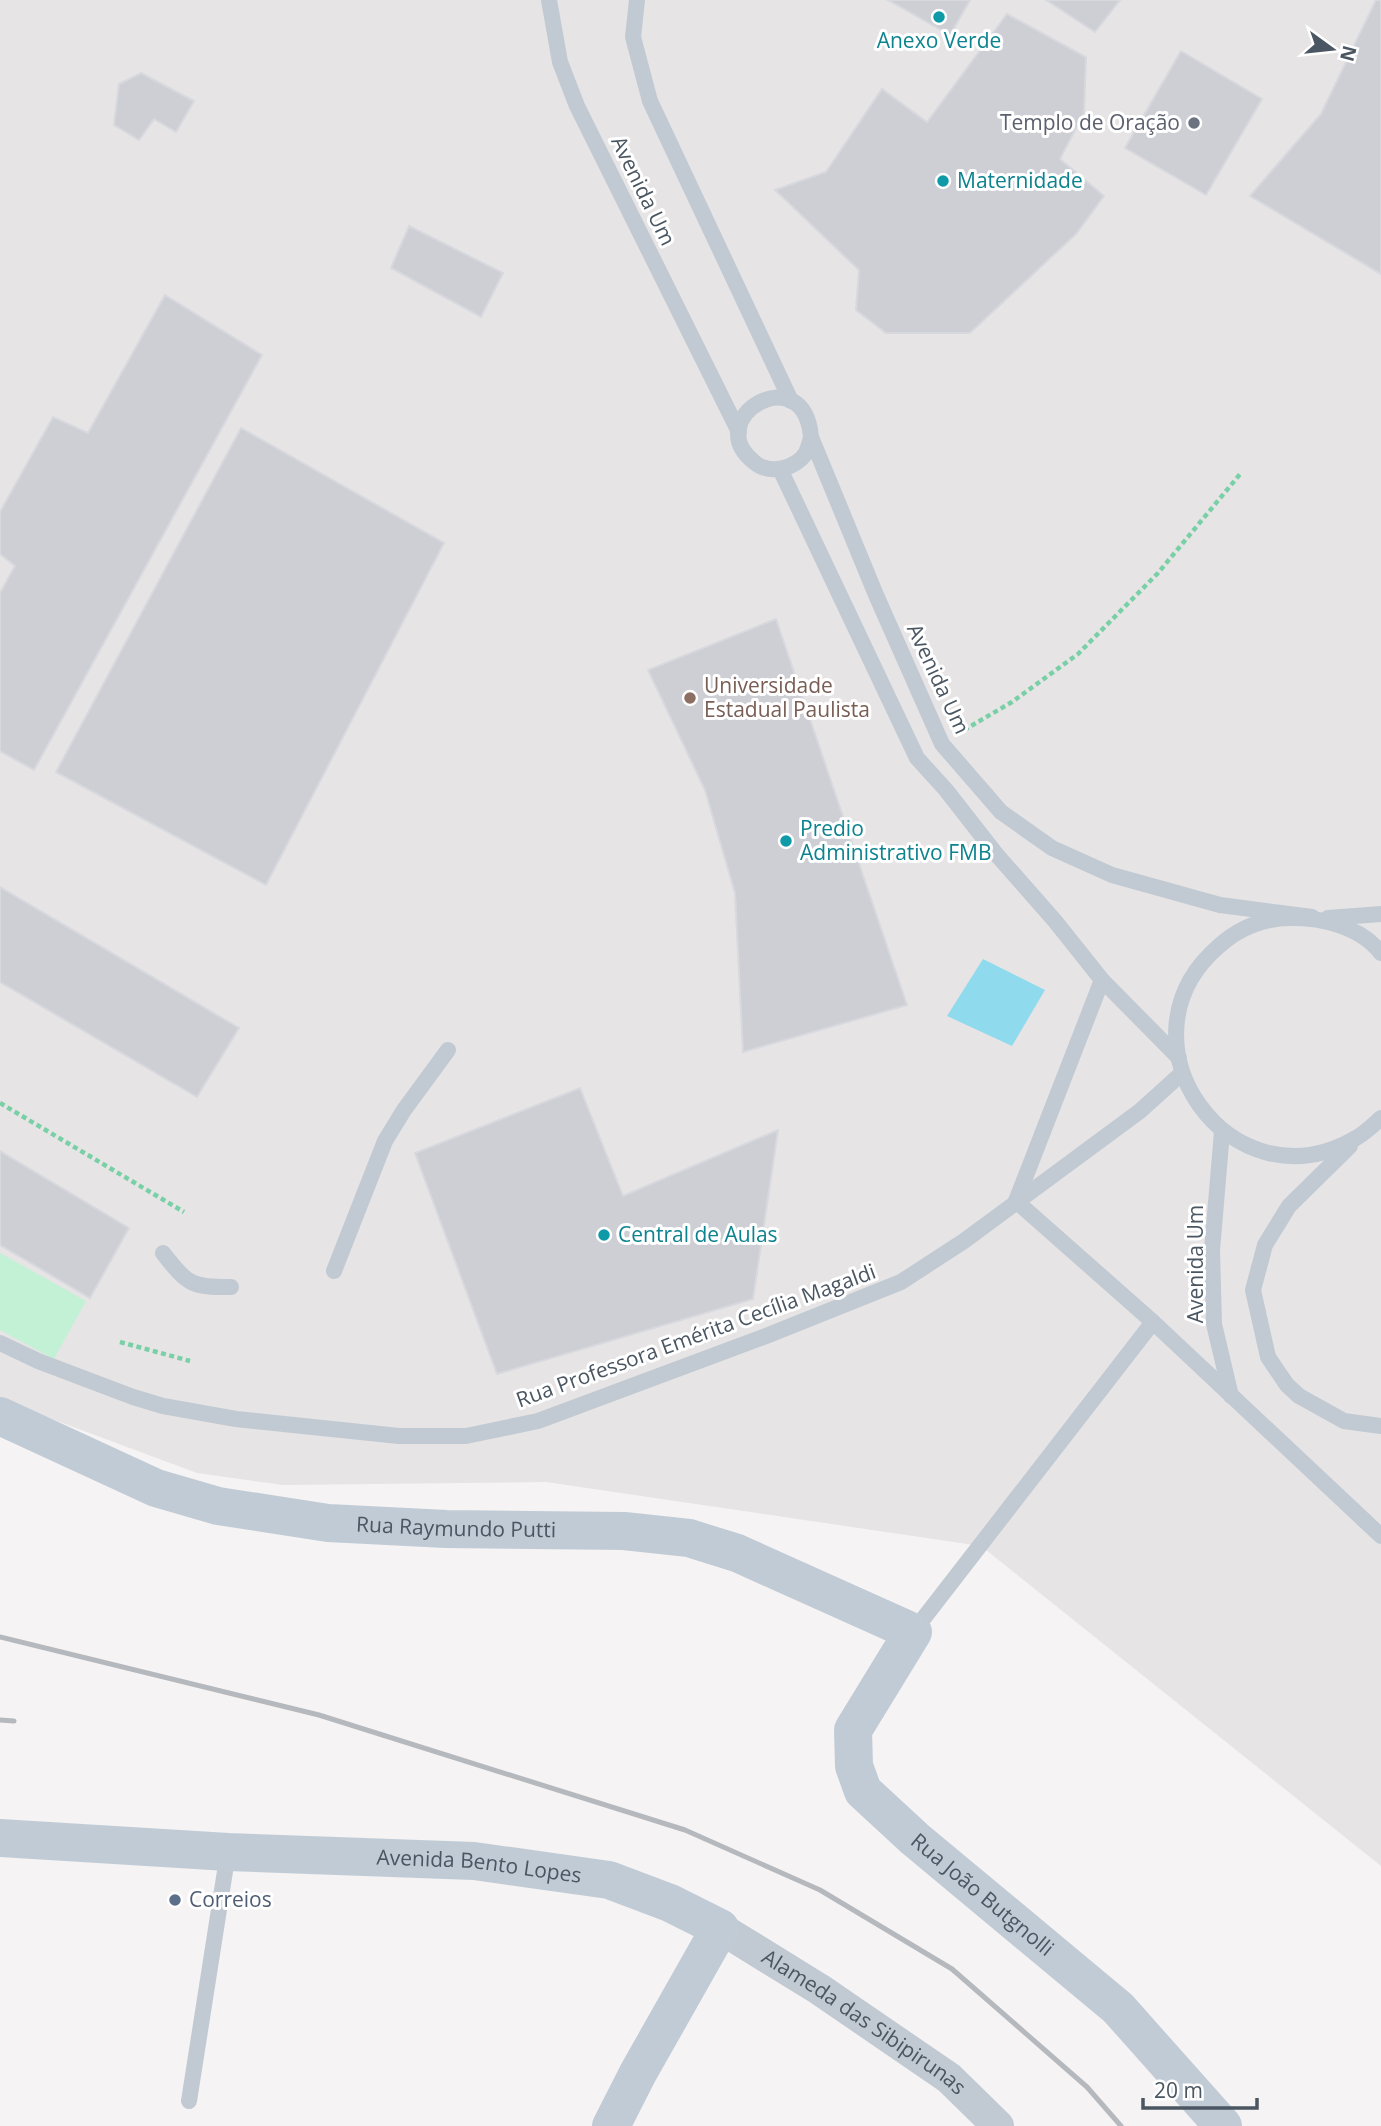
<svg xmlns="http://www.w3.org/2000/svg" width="1381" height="2126" font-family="'Open Sans',sans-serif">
	<rect width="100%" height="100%" fill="#f5f3f3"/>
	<polygon fill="#e6e4e5" points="0,0 1381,0 1381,1866 981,1546 546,1482 283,1485 197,1473 41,1415 0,1397"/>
	<polygon fill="#c3f1d5" points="0,1253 86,1301 54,1359 0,1330"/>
	<polygon fill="#90daee" points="983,959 1045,990 1012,1046 947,1016"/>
	<g fill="#cdcfd5" stroke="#d7d9de" stroke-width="2">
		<polygon points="888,0 970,0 950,35"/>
		<polygon points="1046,0 1120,0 1095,32"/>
		<polygon points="1376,0 1381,0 1381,274 1250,196 1321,114"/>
		<polygon points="1007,14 1086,57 1084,113 1060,159 1104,196 1076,234 970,333 886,333 856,310 859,270 775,190 826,172 882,89 927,122"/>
		<polygon points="1181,51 1262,99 1206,195 1125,148"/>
		<polygon points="141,73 194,101 176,132 154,119 139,140 114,125 119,84"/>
		<polygon points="409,226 503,273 481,317 391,268"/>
		<polygon points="165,295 262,355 34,770 0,751 0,593 15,566 0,554 0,512 53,417 88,433"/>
		<polygon points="241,428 444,543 266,885 56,772"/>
		<polygon points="776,619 907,1005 743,1052 735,893 705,790 648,670"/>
		<polygon points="0,887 239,1028 197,1097 0,982"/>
		<polygon points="580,1088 623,1196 778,1130 753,1299 497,1374 415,1153"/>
		<polygon points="0,1151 129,1228 90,1298 0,1245"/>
	</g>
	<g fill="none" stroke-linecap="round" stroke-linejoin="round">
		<g stroke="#7ad0a6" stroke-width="4.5" stroke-dasharray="5 3.5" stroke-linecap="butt">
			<polyline points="964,730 1012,702 1078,654 1158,573 1241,473"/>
			<polyline points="0,1103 184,1212"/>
			<polyline points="120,1342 190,1361"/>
		</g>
		<g stroke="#c1cad2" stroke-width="16">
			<polyline points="549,0 560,62 577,106 739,432"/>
			<polyline points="637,0 633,37 650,101 791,401"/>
			<path d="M811 437C810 442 808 448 806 453 795 469 769 475 754 462 699 418 804 356 811 437L876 595 942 744 1001 812 1052 848 1112 875 1220 905 1312 917"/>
			<polyline points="780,469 917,758 946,790 996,854 1055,921 1102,980 1179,1058"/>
			<polyline points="1328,918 1381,914"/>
			<path d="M1381 953C1361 927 1321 917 1291 918 1263 918 1239 928 1219 946 1109 1040 1231 1212 1356 1138 1365 1133 1373 1125 1381 1118"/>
			<polyline points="1222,1132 1212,1250 1214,1324 1231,1396"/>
			<polyline points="1350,1146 1289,1206 1265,1245 1253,1290 1268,1357 1287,1385 1299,1396 1344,1421 1381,1426"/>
			<polyline points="1016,1201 1153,1322 1381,1536"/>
			<polyline points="1016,1201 1102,980"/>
			<path d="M163 1253C188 1285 191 1287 231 1287"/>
			<polyline points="334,1271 385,1141 404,1110 448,1050"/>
			<polyline points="0,1343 38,1361 133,1397 163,1406 236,1419 399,1436 466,1436 538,1421 766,1336 901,1282 964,1241 1140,1111 1181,1074"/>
			<polyline points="913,1632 1153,1322"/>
			<polyline points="189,2101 228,1852"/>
		</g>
		<path stroke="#c1cad2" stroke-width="32" id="s1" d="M720 1928 819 1989 949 2078 998 2126"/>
		<g stroke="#c1cbd6" stroke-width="38">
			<path id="s2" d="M0 1416 156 1488 218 1506 328 1523 446 1529 624 1531 689 1538 737 1553 913 1632 853 1730 854 1766 863 1791 915 1839 1118 2008 1223 2126"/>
			<path id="s3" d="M0 1838 228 1852 474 1861 609 1880 670 1903 720 1928 638 2073 611 2126"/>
		</g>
		<g stroke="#b5b8bd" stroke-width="5">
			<polyline points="0,1637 319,1715 685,1830 820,1890 952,1969 1087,2087 1121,2126"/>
			<polyline points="0,1720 14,1721"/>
		</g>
	</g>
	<g fill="#0f9aa8" stroke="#fff" stroke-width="2.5">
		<circle cx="939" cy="17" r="7"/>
		<circle cx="943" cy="181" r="7"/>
		<circle cx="786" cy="841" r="7"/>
		<circle cx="604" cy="1235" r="7"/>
	</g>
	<circle fill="#6b7280" stroke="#fff" stroke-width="2.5" cx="1194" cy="123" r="7"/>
	<circle fill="#8d6e63" stroke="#fff" stroke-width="2.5" cx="690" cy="698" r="7"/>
	<circle fill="#5c6f8a" stroke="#fff" stroke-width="2.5" cx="175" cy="1900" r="7"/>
	<g text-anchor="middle" stroke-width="6" stroke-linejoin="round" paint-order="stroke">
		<g font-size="21" fill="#0d838f" stroke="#fff" text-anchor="start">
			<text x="939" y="48" text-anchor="middle">Anexo Verde</text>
			<text x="957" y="188">Maternidade</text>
			<text x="800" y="836">Predio<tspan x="800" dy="24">Administrativo FMB</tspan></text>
			<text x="618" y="1242">Central de Aulas</text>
		</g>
		<g font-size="21" fill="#5b616d" stroke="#fff" text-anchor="end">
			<text x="1180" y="130">Templo de Oração</text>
		</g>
		<g font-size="21" fill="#4a5661" stroke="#fff">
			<text transform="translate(643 191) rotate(64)" y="7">Avenida Um</text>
			<text transform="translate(938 679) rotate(65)" y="7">Avenida Um</text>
			<text transform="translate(1196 1264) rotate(-90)" y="7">Avenida Um</text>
			<text transform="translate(696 1336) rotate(-20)" y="7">Rua Professora Emérita Cecília Magaldi</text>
			<text dy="7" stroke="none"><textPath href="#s2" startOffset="476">Rua Raymundo Putti</textPath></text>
			<text dy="7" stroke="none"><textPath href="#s3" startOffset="480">Avenida Bento Lopes</textPath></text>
			<text dy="7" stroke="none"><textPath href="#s2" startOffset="1288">Rua João Butgnolli</textPath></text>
			<text dy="7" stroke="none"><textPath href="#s1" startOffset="172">Alameda das Sibipirunas</textPath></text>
		</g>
		<g font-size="21" fill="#785e54" stroke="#fff" text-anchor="start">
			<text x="704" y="693">Universidade<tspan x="704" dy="24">Estadual Paulista</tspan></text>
		</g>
		<g font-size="21" fill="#4e5e75" stroke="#fff" text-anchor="start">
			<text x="189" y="1907">Correios</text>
		</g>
	</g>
	<g transform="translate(1332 49) rotate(105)" stroke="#ffffff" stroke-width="5" paint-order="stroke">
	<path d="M0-5L12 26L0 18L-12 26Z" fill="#4a5661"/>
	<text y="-10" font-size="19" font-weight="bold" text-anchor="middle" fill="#4a5661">N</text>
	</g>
	<path d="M1143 2098v10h114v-10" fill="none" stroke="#4a5661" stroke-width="3.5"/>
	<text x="1154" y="2098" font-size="21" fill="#4a5661" stroke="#ffffff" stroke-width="5" paint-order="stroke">20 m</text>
</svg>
